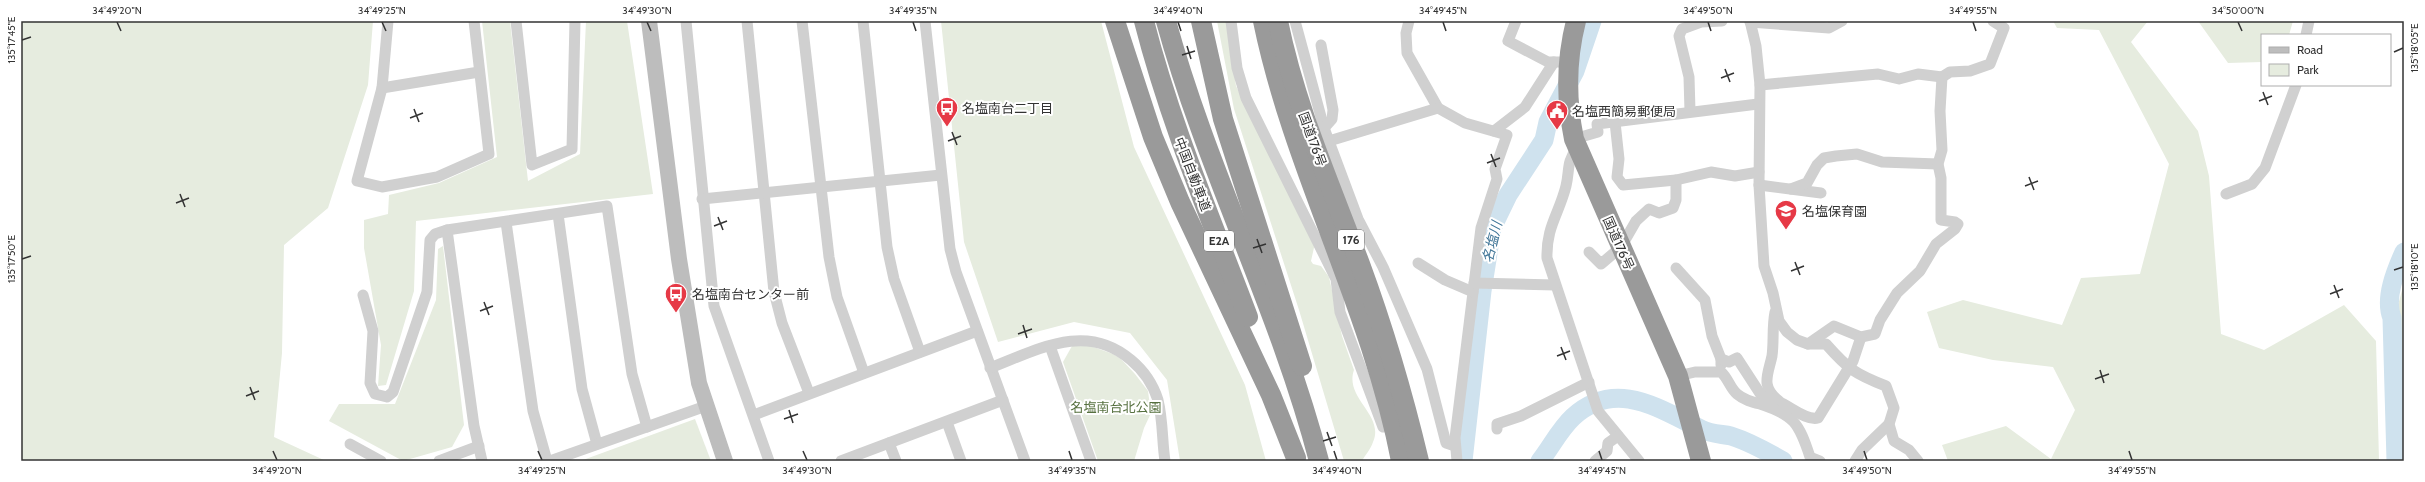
<svg xmlns="http://www.w3.org/2000/svg" width="2425" height="482" font-family="Cabin,'Noto Sans JP',sans-serif">
	<rect width="100%" height="100%" fill="#fff"/>
	<g fill="#e6ecdf">
		<polygon points="21,21 373,21 368,85 328,208 284,245 282,353 274,437 326,461 21,461"/>
		<polygon points="482,21 510,21 528,181 580,154 586,21 627,21 653,194 416,221 414,291 386,385 378,386 381,345 364,248 364,220 388,214 389,195 439,183 497,157"/>
		<polygon points="941,21 1101,21 1134,147 1245,385 1266,461 1180,461 1167,380 1130,333 1074,322 998,342 964,242"/>
		<path d="M1217 21H1227L1236 86 1315 243 1311 261 1313 264 1321 266 1329 277 1342 336 1354 370C1344 398 1385 415 1373 442 1371 449 1365 455 1362 461H1344L1299 310 1234 109Z"/>
		<polygon points="2053,21 2148,21 2131,42 2198,131 2209,176 2221,334 2264,350 2344,305 2376,341 2379,461 1948,461 1942,445 2006,426 2051,459 2075,410 2053,367 1993,360 1939,348 1927,312 1963,300 2062,325 2081,278 2140,274 2169,164 2099,30 2057,28"/>
		<polygon points="2198,21 2293,21 2289,35 2262,35 2262,62 2228,63"/>
		<polygon points="443,246 464,425 452,447 403,461 329,421 339,404 395,404 436,300 438,249"/>
		<polygon points="2404,283 2404,392 2397,309"/>
		<polygon points="1088,345 1113,354 1121,359 1135,374 1148,391 1151,413 1144,428 1134,461 1098,461 1063,362 1072,346"/>
		<polygon points="695,419 711,461 583,461 583,460"/>
	</g>
	<g fill="none" stroke-linecap="round" stroke-linejoin="round">
		<g stroke="#cfe2ee" stroke-width="19">
			<polyline points="1463,461 1482,291 1492,228 1508,195 1544,140 1548,122 1575,71 1592,21"/>
			<path d="M1540 461C1551 447 1560 429 1573 417 1616 378 1659 409 1701 429 1710 434 1722 434 1731 436 1750 442 1766 451 1783 461"/>
			<path d="M2396 461 2392 318C2384 298 2396 270 2404 252"/>
		</g>
		<g stroke="#d0d0d0" stroke-width="11">
			<polyline points="388,21 382,88 357,181 382,187 437,177 489,154 474,21"/>
			<polyline points="516,21 532,165 572,149 575,21"/>
			<polyline points="686,21 714,306 769,461"/>
			<polyline points="747,21 774,292 782,323 809,393"/>
			<polyline points="802,21 829,257 837,297 864,373"/>
			<polyline points="863,21 887,247 894,279 920,352"/>
			<polyline points="925,21 950,249 956,272 1025,461"/>
			<polyline points="1231,21 1237,68 1246,98 1336,279 1340,312 1383,427"/>
			<polyline points="1295,21 1324,128 1358,219 1383,267 1427,369 1446,443 1455,446"/>
			<polyline points="1409,21 1406,33 1407,53 1438,108 1465,123 1507,135 1495,169 1497,179 1481,228 1455,438 1457,461"/>
			<polyline points="1516,21 1508,41 1548,62 1560,62"/>
			<path d="M1750 21 1756 46 1760 85 1759 185 1764 266 1773 293 1779 321 1787 332 1797 340 1808 344H1826C1848 369 1855 374 1886 386L1894 408 1889 424 1894 441 1909 450 1918 461"/>
			<polyline points="1750,22 1829,28 1842,21"/>
			<polyline points="2306,35 2309,21"/>
			<polyline points="1321,45 1333,110 1332,119 1324,128"/>
			<polyline points="1760,85 1878,74 1899,79 1918,74 1942,77 1950,72 1970,71 1990,64 2004,28 1993,21"/>
			<polyline points="382,88 479,72"/>
			<polyline points="1690,111 1689,77 1679,36 1682,29 1701,22 1722,21"/>
			<polyline points="1615,122 1619,159 1617,177 1623,185 1676,180 1711,172 1735,176 1759,172"/>
			<polyline points="1494,131 1525,107 1554,62"/>
			<polyline points="1574,139 1598,132 1597,124 1758,104"/>
			<polyline points="1329,141 1438,108"/>
			<path d="M1577 148C1566 163 1570 169 1566 186 1559 214 1546 227 1547 258L1598 411 1639 461"/>
			<polyline points="1759,185 1821,193"/>
			<polyline points="1791,189 1807,183 1817,165 1824,158 1836,156 1857,154 1882,162 1938,164"/>
			<polyline points="2226,194 2252,184 2265,168 2296,85"/>
			<polyline points="702,199 941,175"/>
			<polyline points="558,214 582,389 597,444"/>
			<polyline points="506,222 533,411 547,461"/>
			<polyline points="1589,252 1601,264 1621,247 1636,221 1649,209 1659,213 1673,208 1676,200 1676,180"/>
			<polyline points="1418,263 1445,280 1473,292"/>
			<polyline points="1676,268 1705,300 1712,336 1721,359 1721,365"/>
			<polyline points="1474,283 1555,285"/>
			<polyline points="363,295 373,331 370,383 375,394 387,397 393,392 427,292 430,240 435,234 447,230"/>
			<path d="M1775 312C1772 327 1774 342 1772 356 1768 375 1760 386 1779 401"/>
			<polyline points="1808,344 1834,326 1861,337 1875,334 1880,320 1897,293 1920,271 1936,244 1955,229 1958,224 1955,222 1941,220 1941,178 1938,164 1942,150 1940,111 1942,77"/>
			<polyline points="1050,346 1091,461"/>
			<path d="M1721 359 1729 362 1737 358 1763 398C1769 399 1775 399 1779 402 1790 406 1806 421 1818 418L1853 361 1861 337"/>
			<path d="M990 368C1037 350 1086 321 1131 360 1143 370 1153 384 1158 400 1163 420 1162 441 1165 461"/>
			<path d="M1678 376 1695 372H1721C1728 378 1730 388 1737 394 1744 400 1752 402 1760 404 1794 415 1799 423 1810 457L1820 461"/>
			<polyline points="754,415 977,331"/>
			<polyline points="947,422 961,461"/>
			<polyline points="1497,429 1497,424 1521,416 1589,382"/>
			<polyline points="889,443 896,461"/>
			<polyline points="350,444 381,461"/>
			<polyline points="439,461 479,446"/>
			<polyline points="482,461 474,426 447,230 607,206 632,374 647,427"/>
			<polyline points="550,461 706,406"/>
			<polyline points="841,461 1003,400"/>
			<polyline points="1595,461 1607,451 1608,443 1618,436"/>
			<polyline points="1855,461 1862,450 1889,424"/>
		</g>
		<polyline stroke="#bdbdbd" stroke-width="16" points="649,21 679,259 699,383 725,461"/>
		<g stroke="#9a9a9a" stroke-width="20">
			<polyline points="1115,21 1153,137 1180,202 1271,395 1296,458"/>
			<path d="M1144 21C1170 123 1211 219 1248 317"/>
			<path d="M1166 21C1207 171 1280 311 1319 461"/>
			<polyline points="1201,21 1223,119 1302,366"/>
			<path d="M1263 21C1294 172 1372 309 1401 461"/>
			<path d="M1278 21C1295 105 1330 184 1360 264 1384 329 1403 394 1419 461"/>
			<path d="M1576 21C1566 60 1566 100 1574 139L1678 376 1701 461"/>
		</g>
	</g>
	<path fill="none" stroke="#333" stroke-width="1.5" d="M117 22 121 31M382 22 386 31M647 22 651 31M913 22 916 31M1178 22 1181 31M1443 22 1446 31M1708 22 1711 31M1973 22 1976 31M2238 22 2242 31M22 40 31 37M1187 46 1191 59M2394 52 2403 48M1182 55 1195 51M1725 69 1730 82M1721 78 1734 73M2263 92 2268 105M2259 101 2272 96M414 109 419 122M410 118 423 113M952 132 957 145M948 141 961 136M1491 154 1496 167M1487 163 1500 158M2029 177 2034 190M2025 186 2038 181M180 194 185 207M176 203 189 198M718 217 723 230M714 226 727 221M1257 239 1262 253M1253 248 1266 244M22 259 31 256M1795 262 1800 275M2394 270 2403 267M1791 271 1804 266M2334 285 2339 298M2330 294 2343 289M484 302 489 315M480 311 493 306M1023 325 1027 338M1018 334 1032 329M1561 347 1566 360M1557 356 1570 351M2100 370 2104 383M2095 379 2109 374M250 387 255 400M246 396 259 391M789 410 793 423M784 419 798 414M1327 432 1332 446M1323 441 1336 437M273 451 277 460M538 451 542 460M803 451 807 460M1069 451 1072 460M1334 451 1337 460M1599 451 1602 460M1864 451 1867 460M2129 451 2132 460"/>
	<defs>
		<g id="bus-pin" transform="scale(1.15)"><path d="M0 17L-7.5 6A9.5 9.5 0 1 1 7.5 6Z" fill="#e63946" stroke="#fff"/><path d="M-5-6H5V4H4V6H2V4H-2V6H-4V4H-5ZM-3.5-4V0h7V-4ZM-3.5 1.2v1.5H-2V1.2ZM2 1.2v1.5H3.5V1.2Z" fill="#fff"/></g>
		<g id="civic-pin" transform="scale(1.15)"><path d="M0 17L-7.5 6A9.5 9.5 0 1 1 7.5 6Z" fill="#e63946" stroke="#fff"/><path d="M-.6-6.5H3V-4.5H.6V-3L4-1V1h2V6H-6V1h2V-1L-.6-3ZM-1.2 2.5V6h2.4V2.5Z" fill="#fff"/></g>
		<g id="school-pin" transform="scale(1.15)"><path d="M0 17L-7.5 6A9.5 9.5 0 1 1 7.5 6Z" fill="#e63946" stroke="#fff"/><path d="M0-5L7-2L0 1L-7-2ZM-4 1L0 2.5L4 1V4Q0 6-4 4Z" fill="#fff"/></g>
	</defs>
	<g fill-rule="evenodd">
		<use href="#bus-pin" x="947" y="108"/>
		<use href="#civic-pin" x="1557" y="111"/>
		<use href="#school-pin" x="1786" y="211"/>
		<use href="#bus-pin" x="676" y="294"/>
	</g>
	<g text-anchor="middle" stroke-width="4" stroke-linejoin="round" paint-order="stroke">
		<g fill="#fff" stroke="#707070" stroke-width="1">
			<rect x="1338" y="230" width="26" height="20" rx="3"/>
			<rect x="1204" y="231" width="30" height="20" rx="3"/>
		</g>
		<g font-size="12" font-weight="bold" fill="#333">
			<text x="1351" y="244">176</text>
			<text x="1219" y="245">E2A</text>
		</g>
		<g font-size="13" fill="#333" stroke="#fff" text-anchor="start">
			<text x="962" y="113">名塩南台二丁目</text>
			<text x="1572" y="116">名塩西簡易郵便局</text>
			<text x="1802" y="216">名塩保育園</text>
			<text x="692" y="299">名塩南台センター前</text>
		</g>
		<g font-size="13" fill="#333" stroke="#fff">
			<text transform="translate(1313 139) rotate(70)" y="5">国道176号</text>
			<text transform="translate(1193 174) rotate(69)" y="5">中国自動車道</text>
			<text transform="translate(1619 243) rotate(66)" y="5">国道176号</text>
		</g>
		<g font-size="13" fill="#56703f" stroke="#fff">
			<text x="1116" y="412">名塩南台北公園</text>
		</g>
		<g font-size="14" font-style="italic" fill="#3f7597" stroke="#fff">
			<text transform="translate(1492 242) rotate(-76)" y="5">名塩川</text>
		</g>
	</g>
	<rect width="2425" height="482" fill="none" stroke="#ffffff" stroke-width="44"/>
	<rect x="2261" y="34" width="130" height="52" fill="#ffffff" stroke="#adadad"/>
	<rect x="2269" y="47" width="20" height="6" fill="#bdbdbd" stroke="#adadad"/>
	<text x="2297" y="54" font-size="12" fill="#333333">Road</text>
	<rect x="2269" y="64" width="20" height="12" fill="#e6ecdf" stroke="#adadad"/>
	<text x="2297" y="74" font-size="12" fill="#333333">Park</text>
	<rect x="22" y="22" width="2381" height="438" fill="none" stroke="#333" stroke-width="1.5"/>
	<g font-size="10" text-anchor="middle" fill="#333">
		<text x="117" y="14">34°49'20"N</text>
		<text x="382" y="14">34°49'25"N</text>
		<text x="647" y="14">34°49'30"N</text>
		<text x="913" y="14">34°49'35"N</text>
		<text x="1178" y="14">34°49'40"N</text>
		<text x="1443" y="14">34°49'45"N</text>
		<text x="1708" y="14">34°49'50"N</text>
		<text x="1973" y="14">34°49'55"N</text>
		<text x="2238" y="14">34°50'00"N</text>
		<text transform="translate(11 40) rotate(-90)" y="4">135°17'45"E</text>
		<text transform="translate(2414 48) rotate(-90)" y="4">135°18'05"E</text>
		<text transform="translate(11 259) rotate(-90)" y="4">135°17'50"E</text>
		<text transform="translate(2414 267) rotate(-90)" y="4">135°18'10"E</text>
		<text x="277" y="474">34°49'20"N</text>
		<text x="542" y="474">34°49'25"N</text>
		<text x="807" y="474">34°49'30"N</text>
		<text x="1072" y="474">34°49'35"N</text>
		<text x="1337" y="474">34°49'40"N</text>
		<text x="1602" y="474">34°49'45"N</text>
		<text x="1867" y="474">34°49'50"N</text>
		<text x="2132" y="474">34°49'55"N</text>
	</g>
</svg>
